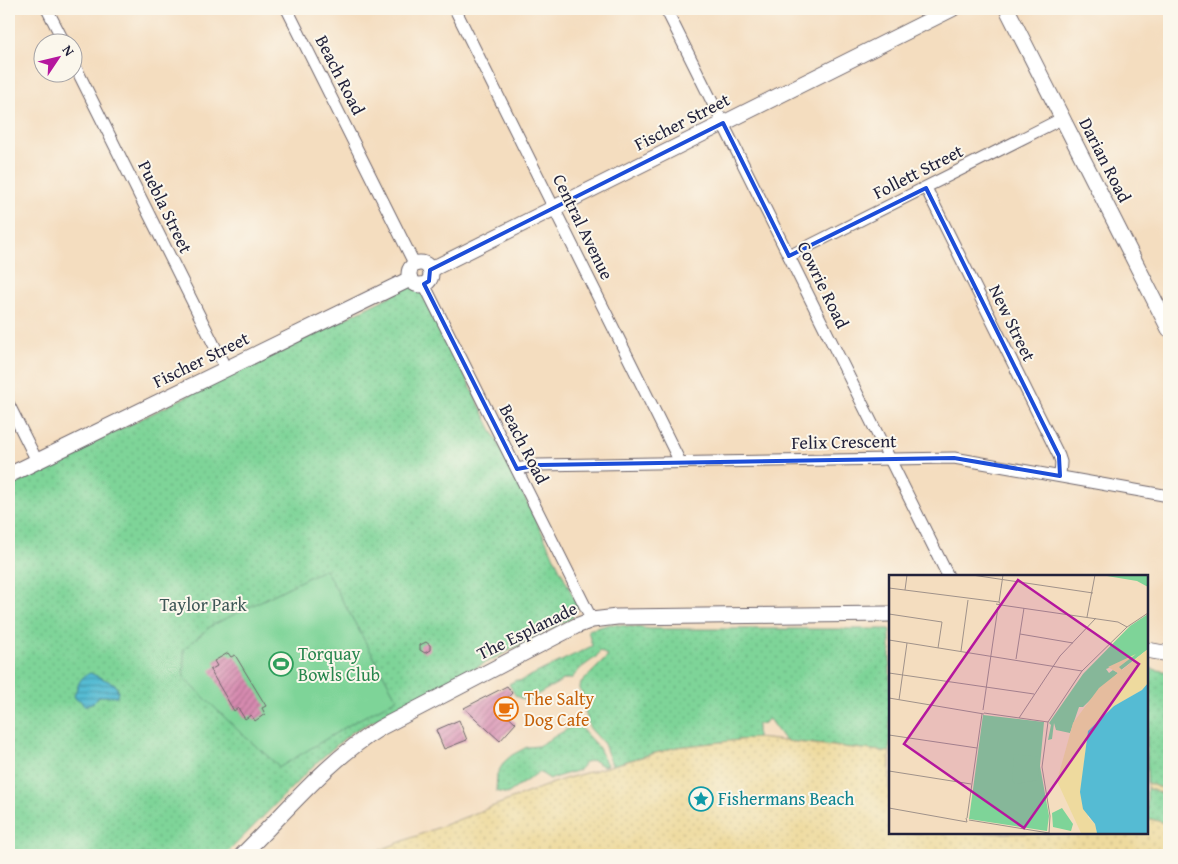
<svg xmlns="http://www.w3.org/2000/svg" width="1178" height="864" font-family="'Gentium Book Plus',serif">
	<defs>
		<pattern id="grass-dots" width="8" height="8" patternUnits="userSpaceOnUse" patternTransform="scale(1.25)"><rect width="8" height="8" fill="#7ed498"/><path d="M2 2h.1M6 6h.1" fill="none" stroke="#6db684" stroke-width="1.8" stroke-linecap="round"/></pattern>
		<pattern id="sand-dots" width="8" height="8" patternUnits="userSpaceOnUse" patternTransform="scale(1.25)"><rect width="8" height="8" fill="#eeda9e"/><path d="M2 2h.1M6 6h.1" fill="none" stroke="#ccbb89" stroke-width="1.8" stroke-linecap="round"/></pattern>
		<pattern id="water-rules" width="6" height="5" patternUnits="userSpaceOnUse" patternTransform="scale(1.25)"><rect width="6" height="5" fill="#55bbd3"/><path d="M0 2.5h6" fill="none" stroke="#4698ac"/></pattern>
		<pattern id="building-hatch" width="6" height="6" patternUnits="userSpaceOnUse" patternTransform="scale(1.25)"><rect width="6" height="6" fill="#d78bb0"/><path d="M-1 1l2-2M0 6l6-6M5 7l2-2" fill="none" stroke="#ae7190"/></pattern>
	</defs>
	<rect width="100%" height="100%" fill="#fbf7ec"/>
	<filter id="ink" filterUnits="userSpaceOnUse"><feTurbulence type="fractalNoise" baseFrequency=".02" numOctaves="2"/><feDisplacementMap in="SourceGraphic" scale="10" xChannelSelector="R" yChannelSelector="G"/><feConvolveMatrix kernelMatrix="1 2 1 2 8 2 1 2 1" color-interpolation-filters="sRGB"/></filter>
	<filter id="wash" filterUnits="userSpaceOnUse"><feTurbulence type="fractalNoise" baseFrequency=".0096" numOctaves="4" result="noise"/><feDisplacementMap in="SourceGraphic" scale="20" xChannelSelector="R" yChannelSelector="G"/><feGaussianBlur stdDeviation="1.12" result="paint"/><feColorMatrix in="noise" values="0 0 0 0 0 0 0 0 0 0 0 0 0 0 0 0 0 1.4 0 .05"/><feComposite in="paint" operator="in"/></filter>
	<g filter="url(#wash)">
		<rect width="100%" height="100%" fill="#f4ddbf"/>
		<g fill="url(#grass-dots)" stroke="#507b6a">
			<polygon points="411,286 424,292 578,606 572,618 352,732 317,762 225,855 9,855 9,484"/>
			<polygon points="611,624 650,629 890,629 890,752 785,741 769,719 764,723 757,725 757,738 677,747 612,765 604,744 589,727 580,688 581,683 608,656 600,651 596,657 581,668 571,679 565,679 526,701 515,695 509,684 516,680 520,681 592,646 588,630"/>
			<polygon points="1147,668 1169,672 1169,791 1147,783"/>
			<polygon points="578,723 585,733 599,748 607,765 603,766 593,760 586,762 579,770 550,779 539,772 507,794 496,791 497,774 504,762 512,755 527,747 538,746"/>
			<polygon points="1147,788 1169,796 1169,824 1147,818"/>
		</g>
		<g fill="url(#sand-dots)" stroke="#887e6c">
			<polygon points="757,738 890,752 890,833 1147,833 1147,818 1169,824 1169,855 736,855 684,849 669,855 367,855 561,780 677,747"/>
			<polygon points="1147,783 1169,791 1169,796 1147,788"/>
		</g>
		<polygon fill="#7ed498" stroke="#507b6a" points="325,569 397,699 354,722 280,767 240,732 184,678 184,649 211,626"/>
		<g fill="url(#water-rules)" stroke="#3c6e87">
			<path d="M90 673 115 684 118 691 117 696H100L94 702 84 706 80 700 76 699 74 696C78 686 79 677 90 673Z"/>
			<polygon points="684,849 736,855 669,855"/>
		</g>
		<g id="blocks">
			<g fill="url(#building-hatch)">
				<polygon points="426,642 430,645 430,650 425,653 420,650 420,645"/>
				<polygon points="228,653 231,657 235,655 266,706 262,708 265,714 255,721 251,715 245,719 238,708 234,711 210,670 217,666 214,661"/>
				<polygon points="507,686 512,693 499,707 516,723 500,741 464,708"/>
				<polygon points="459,720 467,740 444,749 436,730"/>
			</g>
		</g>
	</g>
	<g filter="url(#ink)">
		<use href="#blocks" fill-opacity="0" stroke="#6c6369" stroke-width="1"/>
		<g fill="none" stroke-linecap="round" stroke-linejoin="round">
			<g stroke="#6c6369" stroke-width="13">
				<g id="minor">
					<polyline points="47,9 64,42"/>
					<polyline points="287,9 415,265"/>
					<polyline points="455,9 680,462"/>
					<polyline points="666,9 948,576"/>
					<polyline points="72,60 226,369"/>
					<polyline points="926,188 1059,456 1061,462 1060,476"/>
					<polyline points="789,256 1063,118"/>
					<polyline points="424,284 592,620"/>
					<polyline points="9,405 37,461"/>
					<polyline points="517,469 539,465 954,458 1169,496"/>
				</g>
			</g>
			<g stroke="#6c6369" stroke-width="17">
				<g id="tertiary">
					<polyline points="1007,9 1169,329"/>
					<circle cx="420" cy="274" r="11"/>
					<polyline points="430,270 952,9"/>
					<polyline points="9,475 410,279"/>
					<polyline points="1147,650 1169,654"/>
					<path d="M242 855C286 812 328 760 380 728L576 626 592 620 617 617 890 614"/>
				</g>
			</g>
			<use href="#minor" stroke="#fff" stroke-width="11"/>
			<use href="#tertiary" stroke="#fff" stroke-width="15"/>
		</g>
	</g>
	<path fill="none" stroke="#1d4ed8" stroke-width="4" stroke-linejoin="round" d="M723 123 789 256 926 188 1059 456 1060 476 954 458 539 465 517 469 424 284 429 281 430 270Z"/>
	<defs>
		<g id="stadium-ring" transform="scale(1.25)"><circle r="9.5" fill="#fbf7ec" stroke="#2e9e5b" stroke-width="1.5"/><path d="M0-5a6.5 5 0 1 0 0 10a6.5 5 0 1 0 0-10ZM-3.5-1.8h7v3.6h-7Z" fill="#2e9e5b"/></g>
		<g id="cafe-ring" transform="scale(1.25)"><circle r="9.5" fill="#fbf7ec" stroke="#e8710a" stroke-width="1.5"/><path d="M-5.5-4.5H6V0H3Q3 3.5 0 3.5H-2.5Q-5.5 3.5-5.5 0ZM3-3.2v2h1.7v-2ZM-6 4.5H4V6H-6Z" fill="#e8710a"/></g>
		<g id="sight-ring" transform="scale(1.25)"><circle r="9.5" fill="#fbf7ec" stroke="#0f9aa8" stroke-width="1.5"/><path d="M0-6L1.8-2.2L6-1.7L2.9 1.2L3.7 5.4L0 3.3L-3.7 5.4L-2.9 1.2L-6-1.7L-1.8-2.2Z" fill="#0f9aa8"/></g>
	</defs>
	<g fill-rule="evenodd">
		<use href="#stadium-ring" x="281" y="664"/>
		<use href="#cafe-ring" x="506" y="709"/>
		<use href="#sight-ring" x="701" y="799"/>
	</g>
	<g text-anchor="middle" stroke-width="4" stroke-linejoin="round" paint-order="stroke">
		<g font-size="18" fill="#22223b" stroke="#fbf7ec">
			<text transform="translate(340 75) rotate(63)" y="6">Beach Road</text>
			<text transform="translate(682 122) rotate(-27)" y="6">Fischer Street</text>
			<text transform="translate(1105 160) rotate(63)" y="6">Darian Road</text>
			<text transform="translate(918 172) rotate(-27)" y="6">Follett Street</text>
			<text transform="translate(165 207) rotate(64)" y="6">Puebla Street</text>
			<text transform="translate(583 227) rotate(64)" y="6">Central Avenue</text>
			<text transform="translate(823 285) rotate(64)" y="6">Cowrie Road</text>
			<text transform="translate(1012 323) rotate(64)" y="6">New Street</text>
			<text transform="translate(201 360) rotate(-26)" y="6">Fischer Street</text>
			<text transform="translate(844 442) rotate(-1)" y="6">Felix Crescent</text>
			<text transform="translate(524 444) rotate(63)" y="6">Beach Road</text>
			<text transform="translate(527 631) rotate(-26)" y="6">The Esplanade</text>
		</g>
		<g font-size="18" fill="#3e5757" stroke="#fbf7ec">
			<text x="203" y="611">Taylor Park</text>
		</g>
		<g font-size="18" fill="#27864d" stroke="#fbf7ec" text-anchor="start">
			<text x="298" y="660">Torquay<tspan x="298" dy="21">Bowls Club</tspan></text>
		</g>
		<g font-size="18" fill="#c56008" stroke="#fbf7ec" text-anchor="start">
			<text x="524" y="705">The Salty<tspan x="524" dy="21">Dog Cafe</tspan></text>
		</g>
		<g font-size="18" fill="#0d838f" stroke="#fbf7ec" text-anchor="start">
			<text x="718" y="805">Fishermans Beach</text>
		</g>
	</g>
	<g transform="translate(889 575)">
		<rect width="259" height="259" fill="#f4ddbf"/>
		<path d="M212 0H259V12L248 6ZM259 39V74L232 95 229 92 233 88 217 94 220 98 224 95 229 98 194 132H190L181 158 167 155 165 148 163 164 159 165 162 150 160 148 194 99 241 51ZM94 140 155 147 151 191 160 241 158 256 80 244ZM173 233 184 249 182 256 164 252 163 238Z" fill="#7ed498"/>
		<path d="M259 74V108L253 115 225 131 199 157 194 196 199 242 206 249 208 258H192L168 206 184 148 210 113 229 98 219 92 247 79 230 92 233 95Z" fill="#eeda9e"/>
		<path d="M125 179 151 182 149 205 127 209 123 206Z" fill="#7ed498"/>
		<path d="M259 108V258H208L206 249 194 234 191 217 199 156 225 131 253 115Z" fill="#55bbd3"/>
		<path fill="none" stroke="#a0928a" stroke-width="1" d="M83 0 204 18M0 13 110 27 112 30 107 29M16 15 18 0M110 27 114 0M112 30 229 47 238 52M0 39 53 47 49 73M198 42 206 0M131 59 184 68M0 65 193 96M72 76 79 25M127 84 135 33M0 98 145 119M0 123 95 139M10 125 18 68M94 135 109 32M95 138 159 147M130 143 171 81 207 43M0 160 88 173M0 196 82 209M0 233 78 247 77 243M78 243 93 139M80 245 160 258M160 258 161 241 153 192 159 147 193 96 238 52 259 38"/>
		<path fill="#b5179e" fill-opacity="0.15" stroke="#b5179e" stroke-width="2.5" d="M129 5 250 89 135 253 15 169Z"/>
		<rect width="259" height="259" fill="none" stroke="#22223b" stroke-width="2.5"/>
	</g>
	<rect width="1178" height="864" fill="none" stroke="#fbf7ec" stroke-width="30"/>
	<g transform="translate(58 58) rotate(55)"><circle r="24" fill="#fbf7ec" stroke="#a4a2a5"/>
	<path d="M0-4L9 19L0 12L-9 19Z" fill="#b5179e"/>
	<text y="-8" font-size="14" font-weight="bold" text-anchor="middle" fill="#22223b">N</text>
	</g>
</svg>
